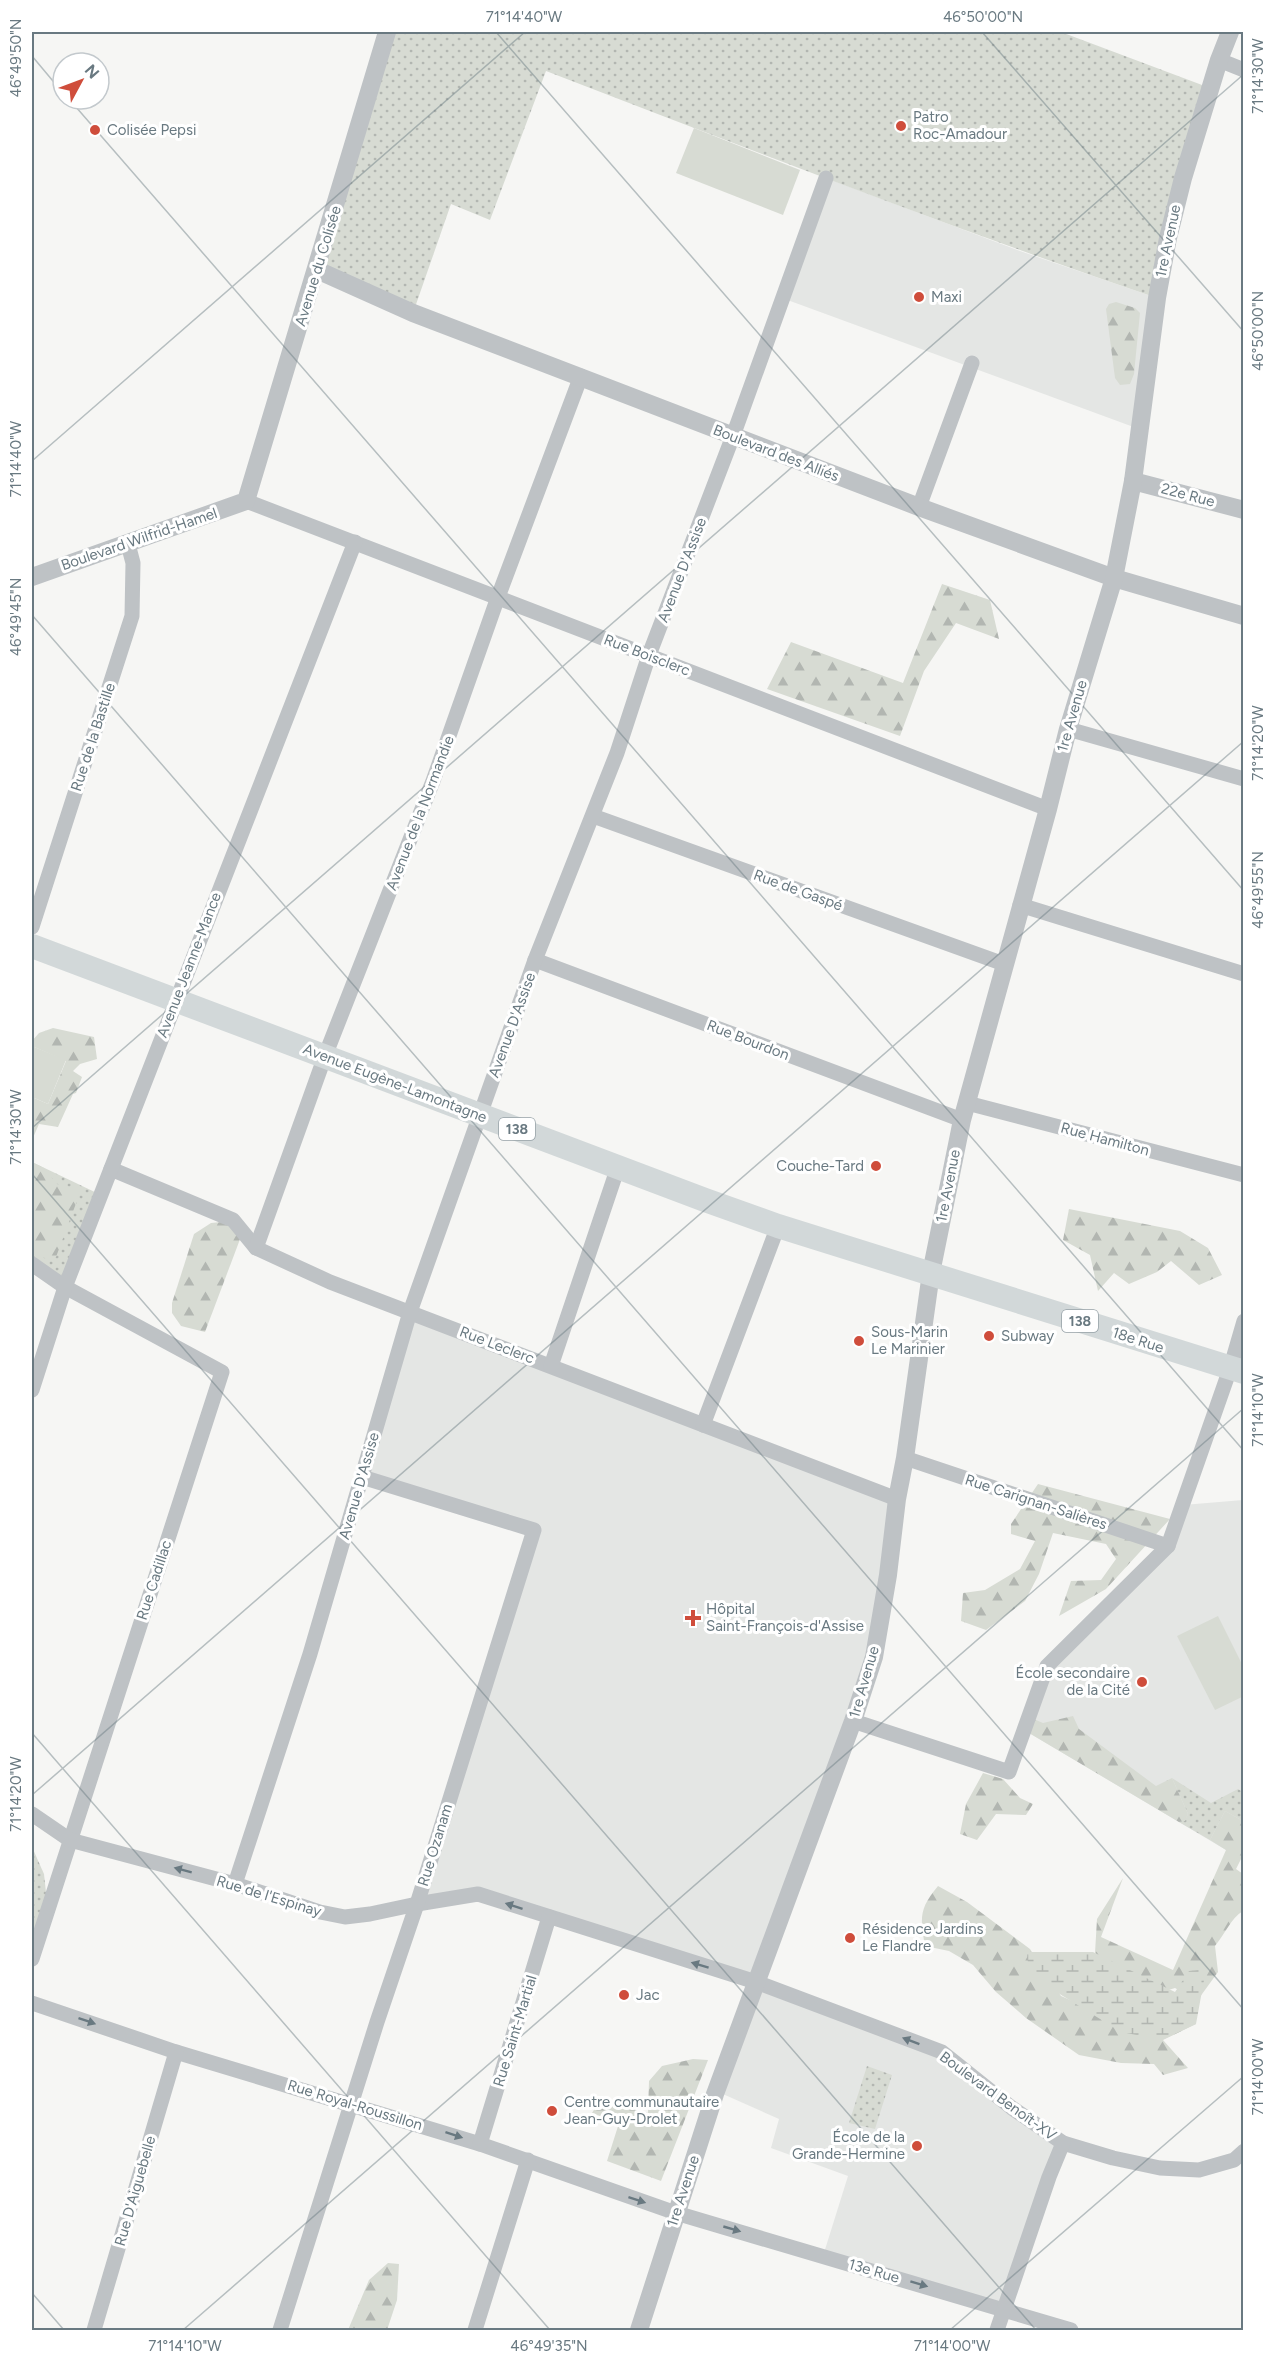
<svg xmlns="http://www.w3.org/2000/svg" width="1275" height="2362" font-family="Figtree,sans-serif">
	<defs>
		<pattern id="grass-dots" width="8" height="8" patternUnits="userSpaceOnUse" patternTransform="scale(1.5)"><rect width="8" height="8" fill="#d7dbd3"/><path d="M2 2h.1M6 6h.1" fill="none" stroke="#b2b6b1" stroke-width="1.8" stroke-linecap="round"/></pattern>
		<pattern id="forest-firs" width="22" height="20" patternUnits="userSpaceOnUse" patternTransform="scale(1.5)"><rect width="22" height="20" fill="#d7dbd3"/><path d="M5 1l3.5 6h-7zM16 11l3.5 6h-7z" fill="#b2b6b1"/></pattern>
		<pattern id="wetland-marsh" width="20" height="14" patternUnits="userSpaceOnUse" patternTransform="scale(1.5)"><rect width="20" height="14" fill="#d7dbd3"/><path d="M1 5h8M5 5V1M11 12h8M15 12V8" fill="none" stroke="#b2b6b1"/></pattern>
	</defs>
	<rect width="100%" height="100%" fill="#f6f6f4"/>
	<g fill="#e4e6e4">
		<polygon points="826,178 1020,251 1157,298 1139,429 782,298"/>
		<polygon points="410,1312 897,1499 874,1657 756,1982 942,2052 1063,2143 1003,2310 823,2256 848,2176 771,2148 779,2119 716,2091 756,1983 478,1894 417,1904 533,1530 362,1477"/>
		<polygon points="1243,1500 1243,1823 1226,1850 1024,1730 1047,1666 1168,1546 1183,1505"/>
	</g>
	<g fill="url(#grass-dots)">
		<path d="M384 32H1061L1210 88 1157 298C951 228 749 149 546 71L490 220 451 204 413 313 317 270Z"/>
		<polygon points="32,1162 101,1195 65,1287 32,1264"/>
		<polygon points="1172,1778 1211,1803 1238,1789 1243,1792 1243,1821 1225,1811 1210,1840 1179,1822 1185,1820 1188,1814"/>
		<polygon points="32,1847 44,1874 48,1911 32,1959"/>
		<polygon points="867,2066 892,2075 875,2129 849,2123"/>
	</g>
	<g fill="url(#forest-firs)">
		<polygon points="1116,302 1135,308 1140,313 1134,374 1130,384 1120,385 1115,378 1106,309 1109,304"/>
		<polygon points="942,584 990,600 999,639 956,623 924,671 900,736 767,689 791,642 903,683"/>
		<polygon points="53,1028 94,1037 97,1059 80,1064 73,1071 82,1077 76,1093 73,1094 58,1127 39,1124 32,1140 32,1097 48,1104 66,1061 32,1046 32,1041 39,1033"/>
		<path d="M32 1162 44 1168 57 1184 81 1190 56 1257 47 1260 32 1248C31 1236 35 1226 34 1214L32 1212Z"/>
		<polygon points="1069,1209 1180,1231 1208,1248 1222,1275 1199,1285 1171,1261 1157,1272 1129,1284 1114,1273 1098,1291 1090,1255 1063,1240"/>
		<polygon points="231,1221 245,1226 205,1332 181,1326 172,1313 172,1303 194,1234 211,1223"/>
		<polygon points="1038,1484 1170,1519 1106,1589 1059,1616 1071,1581 1101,1580 1116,1559 1106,1544 1053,1533 1039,1574 1025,1601 986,1630 961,1621 963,1593 985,1590 1020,1569 1035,1541 1011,1534 1011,1524"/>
		<polygon points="1073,1716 1079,1729 1156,1786 1172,1778 1188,1814 1185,1821 1179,1822 1024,1730 1029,1717 1043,1723"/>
		<polygon points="983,1773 1003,1779 1020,1798 1033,1804 1026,1815 996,1814 977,1840 960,1834 966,1804"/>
		<path d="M1225 1811 1243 1821V1855L1236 1869 1243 1874V1911C1231 1918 1225 1934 1215 1946L1218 1972 1197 2001 1175 1988 1143 1998 1095 1953 1097 1919 1123 1878 1101 1937 1173 1970 1226 1850 1210 1840Z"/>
		<path d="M938 1886 967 1902 1030 1949 1061 1996 1128 2025 1196 2024 1163 2040 1188 2068 1163 2075 1154 2064 1121 2063 1079 2055 1026 2018 996 1992 973 1965 949 1951 925 1946C920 1917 919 1909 938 1886Z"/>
		<polygon points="693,2059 708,2060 661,2181 607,2161 619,2123 592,2113 600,2100 648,2113 649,2081 662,2066"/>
		<polygon points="388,2263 399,2264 397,2300 387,2330 348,2330 369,2280"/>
	</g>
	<polygon fill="url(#wetland-marsh)" points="1027,1952 1093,1952 1175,1992 1189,1971 1206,1969 1196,2024 1162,2040 1121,2032 1029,1975"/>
	<g fill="#d7dbd3">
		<polygon points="694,128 800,170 783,215 676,173"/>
		<polygon points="32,1046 66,1060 48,1104 32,1097"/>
		<polygon points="1218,1616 1243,1666 1244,1696 1215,1710 1177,1636"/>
	</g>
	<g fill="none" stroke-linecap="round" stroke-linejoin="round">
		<g stroke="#bec2c5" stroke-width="15">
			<polyline points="1219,60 1244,70"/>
			<polyline points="246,501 1048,809"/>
			<polyline points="919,507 972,363"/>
			<polyline points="1068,729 1244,779"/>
			<polyline points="593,816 1004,964"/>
			<polyline points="1020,905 1244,974"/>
			<polyline points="32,927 132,616 133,563 128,544"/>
			<polyline points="535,960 962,1120"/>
			<polyline points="967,1103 1244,1175"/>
			<polyline points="111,1169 233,1220 256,1248 330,1282 897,1499"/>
			<polyline points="256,1248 325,1056 433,781 498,597 581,376"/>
			<polyline points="32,1264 65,1287 222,1372 32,1959"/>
			<polyline points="551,1366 618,1167"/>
			<polyline points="32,1390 65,1287 355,542"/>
			<polyline points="703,1425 778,1226"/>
			<polyline points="905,1458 1168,1546"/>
			<polyline points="853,1721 1009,1772 1047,1666 1168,1546 1230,1369 1244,1321"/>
			<polyline points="32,1814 70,1840 235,1884 320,1912 345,1917 370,1914 417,1904 478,1894 756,1982 942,2052 1012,2108 1063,2143 1113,2158 1160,2168 1199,2170 1234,2160 1244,2151"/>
			<polyline points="235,1884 310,1654 410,1312 535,960 617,753 649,655 733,436 826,178"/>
			<polyline points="32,2003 176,2052 480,2144 676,2213 1071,2330"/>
			<polyline points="480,2144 549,1917"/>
			<polyline points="94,2330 176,2052"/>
			<polyline points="280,2330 377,2022 417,1904 534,1530 362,1477"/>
			<polyline points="475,2330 528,2160"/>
			<polyline points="997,2330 1049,2177 1063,2143"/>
		</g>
		<g stroke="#bec2c5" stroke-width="18">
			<polyline points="317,270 413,313 919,507 1114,578 1244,616"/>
			<polyline points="1133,481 1244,510"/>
			<polyline points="32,577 246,501 387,32"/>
			<polyline points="639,2330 715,2094 853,1721 874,1657 888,1575 897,1499 905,1458 931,1273 962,1120 1048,809 1068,729 1114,578 1133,481 1157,298 1168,238 1183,178 1219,60 1230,32"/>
		</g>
		<polyline stroke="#d2d8d9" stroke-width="24" points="32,946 705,1200 778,1226 1244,1372"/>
	</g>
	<defs><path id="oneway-solid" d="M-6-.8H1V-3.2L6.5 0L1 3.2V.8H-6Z" transform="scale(1.5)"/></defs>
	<g fill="#697981">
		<use href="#oneway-solid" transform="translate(183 1870) rotate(-165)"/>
		<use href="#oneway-solid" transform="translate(514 1906) rotate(-162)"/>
		<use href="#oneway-solid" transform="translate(700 1965) rotate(-163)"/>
		<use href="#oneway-solid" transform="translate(87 2021) rotate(19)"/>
		<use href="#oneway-solid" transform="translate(911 2041) rotate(-159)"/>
		<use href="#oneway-solid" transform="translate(454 2135) rotate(18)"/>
		<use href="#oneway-solid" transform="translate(637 2200) rotate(18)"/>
		<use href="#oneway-solid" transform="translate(732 2229) rotate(16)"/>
		<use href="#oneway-solid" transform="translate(919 2284) rotate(17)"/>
	</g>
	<path fill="none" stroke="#697981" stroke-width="1.5" stroke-opacity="0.45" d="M496 32 1244 891M982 32 1244 332M32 56 63 93M69 99 1244 1451M32 461 525 32M32 615 1244 2010M32 1128 1244 74M32 1174 1036 2330M32 1733 550 2330M32 1795 1244 741M32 2293 64 2330M183 2330 1244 1408M950 2330 1244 2076"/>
	<g fill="#cf4d3b" stroke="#fff" stroke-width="2">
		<circle cx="901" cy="126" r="6"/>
		<circle cx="95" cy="130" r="6"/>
		<circle cx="919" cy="297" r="6"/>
		<circle cx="876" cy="1166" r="6"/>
		<circle cx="989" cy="1336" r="6"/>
		<circle cx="859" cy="1341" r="6"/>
		<path d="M690 1609h6v6h6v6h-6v6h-6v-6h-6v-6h6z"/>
		<circle cx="1142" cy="1682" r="6"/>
		<circle cx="850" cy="1938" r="6"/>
		<circle cx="624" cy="1995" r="6"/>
		<circle cx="552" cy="2111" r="6"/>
		<circle cx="917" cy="2146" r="6"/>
	</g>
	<g text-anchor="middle" stroke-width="6" stroke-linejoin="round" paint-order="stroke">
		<g fill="#fff" stroke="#96a1a7" stroke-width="1.5">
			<rect x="499" y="1118" width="36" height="22" rx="4.5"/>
			<rect x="1062" y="1310" width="36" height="22" rx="4.5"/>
		</g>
		<g font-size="14" font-weight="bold" fill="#697981">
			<text x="517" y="1134">138</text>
			<text x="1080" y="1326">138</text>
		</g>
		<g font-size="15" fill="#697981" stroke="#fff" text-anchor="start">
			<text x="913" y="122">Patro<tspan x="913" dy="17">Roc-Amadour</tspan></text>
			<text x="107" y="135">Colisée Pepsi</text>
			<text x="931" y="302">Maxi</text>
			<text x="864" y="1171" text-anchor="end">Couche-Tard</text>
			<text x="871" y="1337">Sous-Marin<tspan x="871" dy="17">Le Marinier</tspan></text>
			<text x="1001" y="1341">Subway</text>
			<text x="706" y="1614">Hôpital<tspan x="706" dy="17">Saint-François-d'Assise</tspan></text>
			<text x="1130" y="1678" text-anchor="end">École secondaire<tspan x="1130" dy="17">de la Cité</tspan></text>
			<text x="862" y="1934">Résidence Jardins<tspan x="862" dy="17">Le Flandre</tspan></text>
			<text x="636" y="2000">Jac</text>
			<text x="564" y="2107">Centre communautaire<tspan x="564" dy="17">Jean-Guy-Drolet</tspan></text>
			<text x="905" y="2142" text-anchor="end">École de la<tspan x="905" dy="17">Grande-Hermine</tspan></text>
		</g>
		<g font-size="15" fill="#697981" stroke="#fff">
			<text transform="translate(1168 241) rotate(-78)" y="5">1re Avenue</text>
			<text transform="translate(318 266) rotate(-73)" y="5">Avenue du Colisée</text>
			<text transform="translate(776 453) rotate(21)" y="5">Boulevard des Alliés</text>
			<text transform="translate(1188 495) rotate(15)" y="5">22e Rue</text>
			<text transform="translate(139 539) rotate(-19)" y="5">Boulevard Wilfrid-Hamel</text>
			<text transform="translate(682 570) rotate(-69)" y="5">Avenue D'Assise</text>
			<text transform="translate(647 655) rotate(21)" y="5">Rue Boisclerc</text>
			<text transform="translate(1072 716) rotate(-74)" y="5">1re Avenue</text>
			<text transform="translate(93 737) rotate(-72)" y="5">Rue de la Bastille</text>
			<text transform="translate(420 813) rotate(-69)" y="5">Avenue de la Normandie</text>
			<text transform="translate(798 890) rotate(20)" y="5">Rue de Gaspé</text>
			<text transform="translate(189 965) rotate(-69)" y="5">Avenue Jeanne-Mance</text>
			<text transform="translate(512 1025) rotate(-70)" y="5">Avenue D'Assise</text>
			<text transform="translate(748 1040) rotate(21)" y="5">Rue Bourdon</text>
			<text transform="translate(395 1083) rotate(21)" y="5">Avenue Eugène-Lamontagne</text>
			<text transform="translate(1105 1139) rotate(15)" y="5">Rue Hamilton</text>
			<text transform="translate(948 1186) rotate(-79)" y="5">1re Avenue</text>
			<text transform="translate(1138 1340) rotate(18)" y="5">18e Rue</text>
			<text transform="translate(497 1345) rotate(21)" y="5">Rue Leclerc</text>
			<text transform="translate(359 1486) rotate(-74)" y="5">Avenue D'Assise</text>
			<text transform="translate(1036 1502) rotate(18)" y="5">Rue Carignan-Salières</text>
			<text transform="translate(154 1580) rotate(-72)" y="5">Rue Cadillac</text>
			<text transform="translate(864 1682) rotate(-74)" y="5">1re Avenue</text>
			<text transform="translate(435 1845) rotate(-73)" y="5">Rue Ozanam</text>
			<text transform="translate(269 1896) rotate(17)" y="5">Rue de l'Espinay</text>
			<text transform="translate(515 2031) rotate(-73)" y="5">Rue Saint-Martial</text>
			<text transform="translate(998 2096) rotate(36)" y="5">Boulevard Benoît-XV</text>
			<text transform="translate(355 2105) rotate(17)" y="5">Rue Royal-Roussillon</text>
			<text transform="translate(135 2191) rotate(-74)" y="5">Rue D'Aiguebelle</text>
			<text transform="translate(683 2191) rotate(-72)" y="5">1re Avenue</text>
			<text transform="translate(874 2271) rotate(16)" y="5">13e Rue</text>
		</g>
	</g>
	<rect width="1275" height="2362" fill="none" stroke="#ffffff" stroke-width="66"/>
	<g transform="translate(81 81) rotate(49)"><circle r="28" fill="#ffffff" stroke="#c3c9cd" stroke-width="1.5"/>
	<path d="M0-4.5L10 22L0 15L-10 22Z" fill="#cf4d3b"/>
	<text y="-9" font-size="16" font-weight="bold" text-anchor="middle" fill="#697981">N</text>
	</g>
	<rect x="33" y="33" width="1209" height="2296" fill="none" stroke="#697981" stroke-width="2"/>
	<g font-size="15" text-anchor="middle" fill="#697981">
		<text x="524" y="22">71°14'40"W</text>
		<text x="983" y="22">46°50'00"N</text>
		<text transform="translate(16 58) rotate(-90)" y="5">46°49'50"N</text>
		<text transform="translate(1258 76) rotate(-90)" y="5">71°14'30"W</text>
		<text transform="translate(1258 331) rotate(-90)" y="5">46°50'00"N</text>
		<text transform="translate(16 459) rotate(-90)" y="5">71°14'40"W</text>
		<text transform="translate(16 617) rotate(-90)" y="5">46°49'45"N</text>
		<text transform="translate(1258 743) rotate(-90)" y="5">71°14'20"W</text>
		<text transform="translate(1258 890) rotate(-90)" y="5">46°49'55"N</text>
		<text transform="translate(16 1127) rotate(-90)" y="5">71°14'30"W</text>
		<text transform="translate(1258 1410) rotate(-90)" y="5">71°14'10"W</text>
		<text transform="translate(16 1794) rotate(-90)" y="5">71°14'20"W</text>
		<text transform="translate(1258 2077) rotate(-90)" y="5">71°14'00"W</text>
		<text x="185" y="2351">71°14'10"W</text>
		<text x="549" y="2351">46°49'35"N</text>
		<text x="952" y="2351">71°14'00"W</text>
	</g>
</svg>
